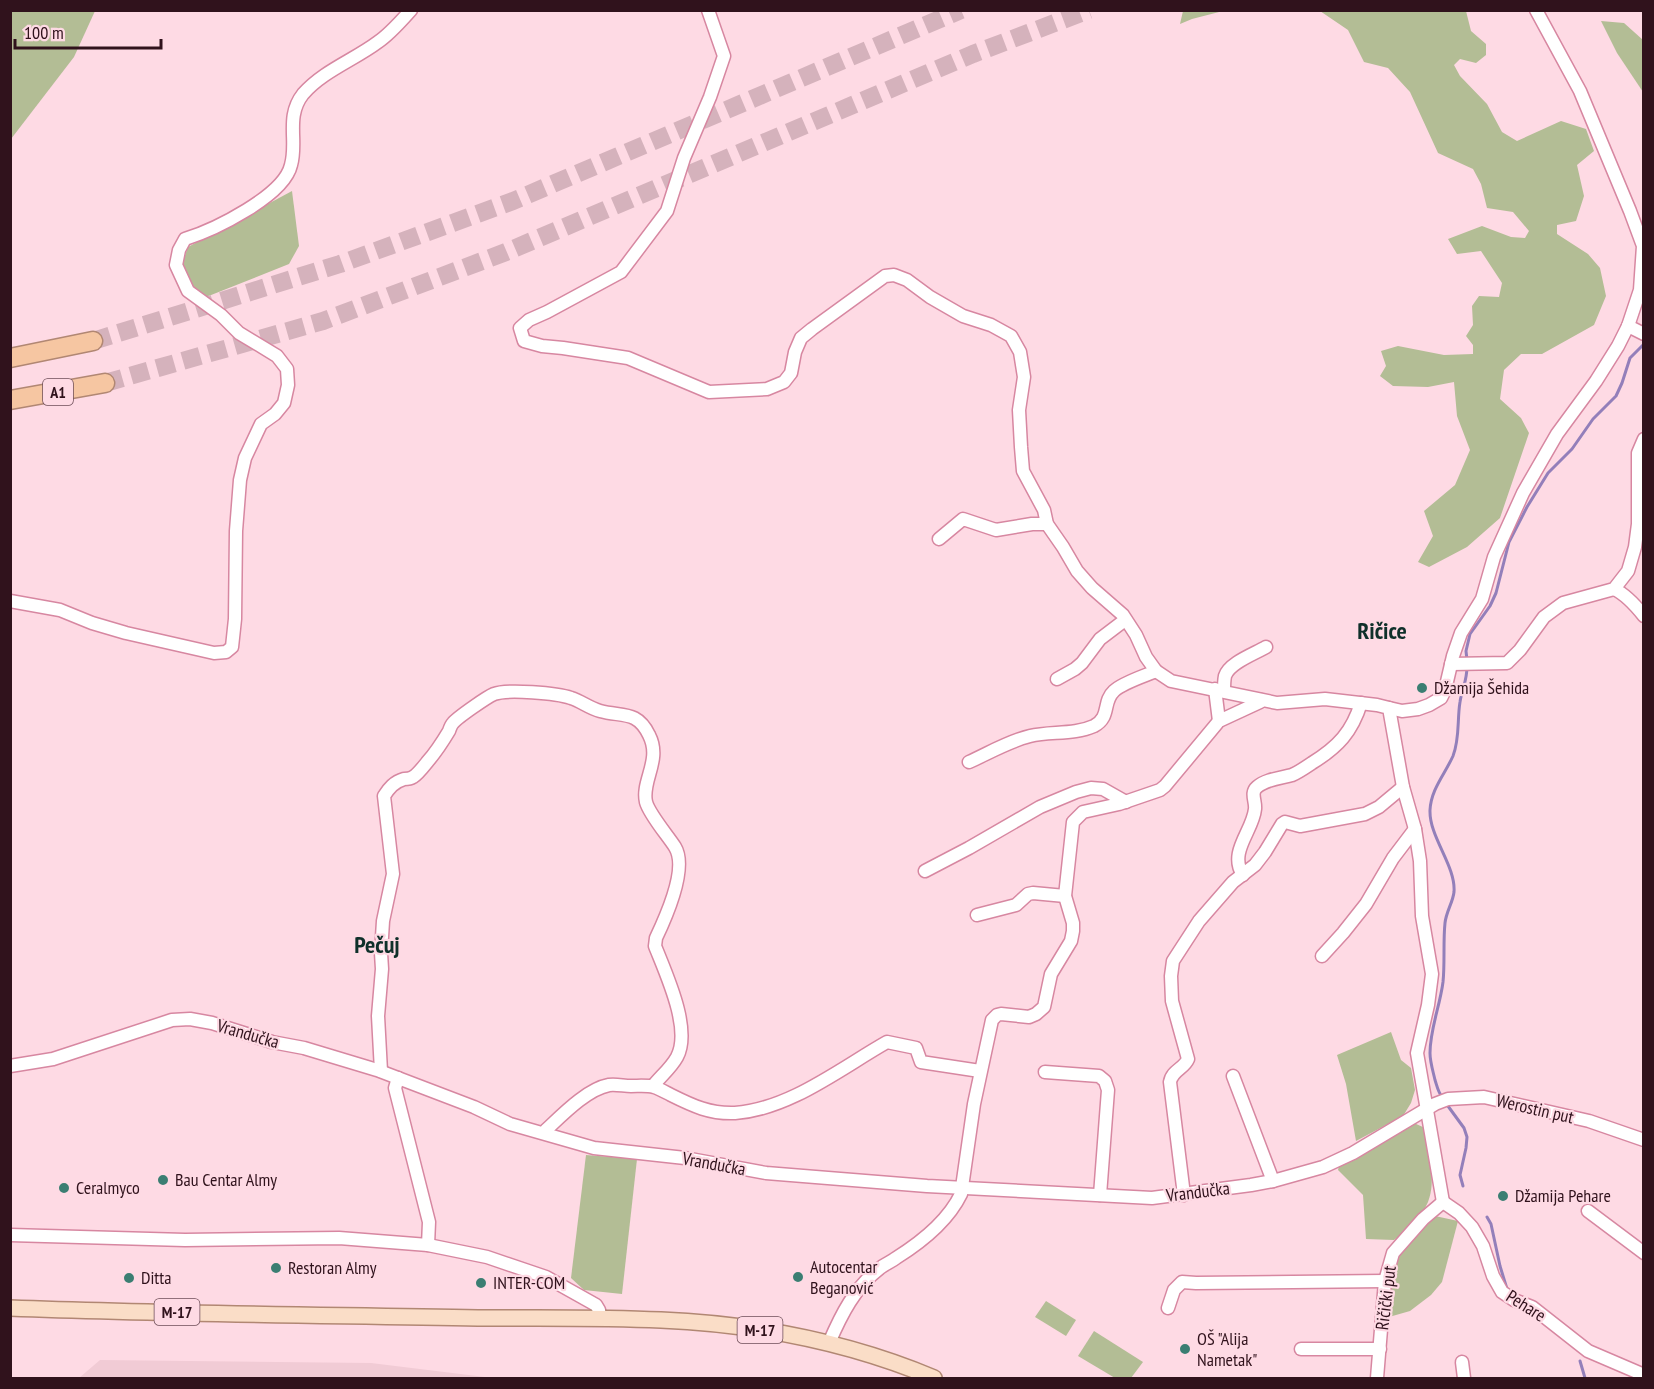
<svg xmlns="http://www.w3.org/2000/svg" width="1654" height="1389" font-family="'PT Sans Narrow',sans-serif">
	<rect width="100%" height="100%" fill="#fedae4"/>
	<polygon fill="#f1cbd5" points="100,1360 371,1363 493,1378 79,1378"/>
	<g fill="#b3bd95">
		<polygon points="11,10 95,11 74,57 11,139"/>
		<polygon points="1183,11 1183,10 1223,11 1192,19 1180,24"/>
		<polygon points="1320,11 1466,11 1471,31 1486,44 1486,55 1476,63 1460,59 1454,65 1460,76 1487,104 1502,132 1517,141 1561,121 1586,129 1594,151 1577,165 1584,196 1576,221 1557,225 1557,234 1588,254 1600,268 1606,296 1594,325 1542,354 1521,354 1504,370 1500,399 1521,418 1529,433 1500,518 1467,547 1429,567 1418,562 1433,536 1424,511 1455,485 1470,450 1457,416 1454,382 1428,387 1393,386 1380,376 1386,366 1381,351 1398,346 1444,355 1473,354 1473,345 1466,336 1473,325 1472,306 1479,296 1499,297 1502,283 1481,251 1457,254 1448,239 1482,226 1511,237 1525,238 1529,231 1513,212 1487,208 1481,184 1473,169 1438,153 1410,92 1388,68 1364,62 1348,30"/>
		<polygon points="1601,21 1624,23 1643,40 1643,92 1617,53"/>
		<polygon points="292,191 299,246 289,264 201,299 178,275 188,247"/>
		<polygon points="1391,1032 1401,1060 1411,1068 1415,1090 1411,1103 1403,1116 1356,1141 1346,1084 1337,1055"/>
		<path d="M1414 1123 1425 1128C1428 1151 1437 1180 1428 1202 1422 1217 1406 1231 1394 1240L1366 1239 1363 1195 1338 1170 1339 1166Z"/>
		<polygon points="586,1155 637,1159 622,1294 584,1290 571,1278"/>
		<polygon points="1435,1216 1458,1221 1442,1282 1431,1295 1410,1311 1389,1317 1391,1274 1394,1261"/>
		<polygon points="1046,1301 1076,1320 1066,1336 1035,1317"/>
		<polygon points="1094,1331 1143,1362 1131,1378 1115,1378 1078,1356"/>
	</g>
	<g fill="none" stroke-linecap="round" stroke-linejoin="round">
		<g stroke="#937fba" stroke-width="3">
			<polyline points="1467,660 1466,651 1470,634 1490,606 1496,593 1509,542 1527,507 1548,473 1572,449 1593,419 1616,396 1622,383 1630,358 1644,344"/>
			<path d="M1442 1097C1438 1092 1437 1086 1435 1080 1433 1071 1430 1062 1430 1053 1430 1029 1440 1006 1443 982 1445 962 1443 942 1445 923 1446 912 1453 902 1454 892 1456 866 1429 837 1430 810 1431 789 1445 774 1453 756 1460 738 1457 720 1460 702 1462 688 1467 682 1467 666"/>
			<polyline points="1445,1102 1464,1128 1467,1137 1466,1148 1460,1175 1463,1186"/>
			<polyline points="1487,1217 1491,1224 1500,1266 1507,1289"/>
			<polyline points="1580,1361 1585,1378"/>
		</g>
		<g stroke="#d5b2bc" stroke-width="18" stroke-dasharray="18 9" stroke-linecap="butt">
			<polyline points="93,341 340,264 513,201 961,10"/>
			<polyline points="105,383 323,321 506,252 973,54 1089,10"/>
		</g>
		<g stroke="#d787a1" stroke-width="15">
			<g id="minor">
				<polyline points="708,10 724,56 710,97 684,158 667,211 621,272 547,312 529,320 520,328 524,341 542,346 563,348 628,358 709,392 767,389 784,382 791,373 795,352 801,338 812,329 885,276 894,275 907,280 930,297 963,316 991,325 1011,336 1020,352 1024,377 1019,410 1021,447 1023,471 1044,510 1047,524 1063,547 1077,571 1092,588 1123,615 1136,635 1146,657 1156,671 1171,681 1277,703 1325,699 1377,705 1389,708 1403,787 1415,829 1420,861 1422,916 1432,974 1428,1005 1417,1053 1443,1202"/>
				<polyline points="1628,326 1644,334"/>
				<polyline points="939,539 963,519 996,530 1032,524 1047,524"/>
				<path d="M1614 589C1625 594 1636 606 1644 616"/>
				<path d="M10 601 60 610 92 623 126 633 214 653 226 652 232 647 235 619 236 531 240 480 245 458 261 424 275 414 284 403 288 385 287 369 277 356 239 333 221 315 188 291 176 265 179 250 185 239C214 230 284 196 291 165 298 141 285 117 303 94 323 71 354 60 378 42 390 34 401 21 411 10"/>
				<polyline points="1451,664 1507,663 1520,650 1544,617 1563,603 1614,589 1628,571 1635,547 1638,524 1638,453 1644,439"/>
				<polyline points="1057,679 1075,669 1082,663 1100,639 1125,620"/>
				<polyline points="1215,689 1219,721"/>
				<path d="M1224 691C1224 686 1224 681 1225 676 1229 663 1254 654 1266 647"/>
				<polyline points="1389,708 1402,711 1418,709 1429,705 1441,698 1445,690 1453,656 1461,633 1482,599 1494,557 1523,493 1557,434 1596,381 1618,346 1628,326 1640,290 1643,246 1630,211 1580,91 1536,10"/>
				<path d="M969 762C989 753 1009 741 1030 736 1050 731 1074 735 1094 726 1111 717 1102 702 1114 691 1122 683 1144 676 1156 671"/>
				<polyline points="925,871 969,848 1040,807 1076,792 1091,788 1103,789 1126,802"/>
				<path d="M1243 875C1228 852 1253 831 1255 809 1256 801 1250 793 1257 787 1266 779 1281 778 1292 775 1299 772 1306 767 1312 763 1338 747 1352 732 1361 703"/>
				<polyline points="977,915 1016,905 1028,894 1033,893 1065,896"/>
				<polyline points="1322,956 1343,933 1366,904 1393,858 1415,829"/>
				<polyline points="10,1066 53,1059 172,1020 190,1019 212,1023 272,1042 304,1048 377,1070 474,1107 510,1124 594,1148 685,1158 766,1173 927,1186 1152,1198 1251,1185 1273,1181 1323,1167 1353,1153 1435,1104 1448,1099 1484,1097 1589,1121 1644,1140"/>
				<path d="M381 1071 378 1016 382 969 381 953 383 921 393 874 384 796C389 788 394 782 404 779 407 779 410 779 413 777 418 774 424 766 428 761 436 752 443 741 449 731 450 728 451 725 453 723 458 717 487 697 494 694 507 689 557 693 571 698 581 701 589 708 600 711 622 717 637 710 649 735 662 760 641 781 646 802 649 814 668 836 675 847 688 868 666 917 656 938L655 946C666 974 692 1029 677 1057 671 1068 660 1077 653 1086"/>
				<polyline points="1045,1072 1099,1076 1105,1081 1108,1090 1100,1195"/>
				<polyline points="1233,1076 1273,1181"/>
				<polyline points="398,1078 395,1088 429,1222 428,1245"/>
				<path d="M545 1133 546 1130C562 1115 587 1089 609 1085 616 1084 624 1086 631 1086 639 1086 647 1085 654 1087 660 1089 665 1092 671 1095 693 1106 710 1114 735 1113 790 1109 841 1068 887 1042L916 1048 921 1062 980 1071"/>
				<path d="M1184 1195 1170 1082C1172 1070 1184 1069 1188 1059L1172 1001 1171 976 1173 961 1199 921 1233 882 1255 865 1265 852 1282 824 1285 822 1300 826 1365 814 1379 807 1403 787"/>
				<polyline points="1443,1202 1459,1213 1472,1227 1483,1246 1493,1276 1502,1292 1514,1300 1532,1307 1588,1351 1644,1375"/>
				<polyline points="1588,1211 1644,1253"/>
				<polyline points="10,1235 185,1240 339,1238 428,1245 487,1257 546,1277 596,1305 599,1310 600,1318"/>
				<polyline points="1168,1308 1174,1290 1182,1282 1196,1283 1385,1281"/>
				<path d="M829 1343C841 1315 855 1287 880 1268 885 1264 891 1262 896 1258 920 1243 948 1221 961 1194L974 1104 992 1020 997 1015 1001 1014 1029 1017 1036 1014 1044 1007 1051 974 1071 941 1073 931V923L1065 896 1073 822 1083 812 1119 804 1160 790 1165 786 1219 721 1260 702 1261 700"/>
				<polyline points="1301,1349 1380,1349"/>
				<polyline points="1462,1362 1464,1378"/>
				<polyline points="1377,1378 1385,1281 1393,1253 1423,1219 1443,1202"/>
			</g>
		</g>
		<g stroke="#b18773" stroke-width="18">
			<path id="major" d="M10 1308C166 1314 322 1315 478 1318 539 1318 600 1317 661 1320 754 1324 848 1342 934 1378"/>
		</g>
		<g stroke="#b18773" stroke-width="21">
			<g id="highway">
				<polyline points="10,358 93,341"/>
				<polyline points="10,400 105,383"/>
			</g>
		</g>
		<use href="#minor" stroke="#fff" stroke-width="12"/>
		<use href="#major" stroke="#faddc7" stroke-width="15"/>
		<use href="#highway" stroke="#f6c6a2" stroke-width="18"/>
	</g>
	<g fill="#3b7e72" stroke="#fedae4" stroke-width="2">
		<circle cx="1422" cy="688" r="6"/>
		<circle cx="163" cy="1180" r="6"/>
		<circle cx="64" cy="1188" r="6"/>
		<circle cx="1503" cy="1196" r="6"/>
		<circle cx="276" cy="1268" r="6"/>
		<circle cx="798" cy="1277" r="6"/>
		<circle cx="129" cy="1278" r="6"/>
		<circle cx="481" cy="1283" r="6"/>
		<circle cx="1185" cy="1349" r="6"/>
	</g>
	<g text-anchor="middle" stroke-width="4.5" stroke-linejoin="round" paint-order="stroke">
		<g fill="#fedae4" stroke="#6e4e58" stroke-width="1.5">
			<rect x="43" y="379" width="30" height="26" rx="4.5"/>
			<rect x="154.5" y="1299" width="45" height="26" rx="4.5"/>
			<rect x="737.5" y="1317" width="45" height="26" rx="4.5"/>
		</g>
		<g font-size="16" font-weight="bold" fill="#30121c">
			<text x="58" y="398">A1</text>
			<text x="177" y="1318">M-17</text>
			<text x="760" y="1336">M-17</text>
		</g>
		<g font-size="18" fill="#30121c" stroke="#fedae4" text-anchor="start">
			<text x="1434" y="694">Džamija Šehida</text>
			<text x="175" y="1186">Bau Centar Almy</text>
			<text x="76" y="1194">Ceralmyco</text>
			<text x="1515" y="1202">Džamija Pehare</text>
			<text x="810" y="1273">Autocentar<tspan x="810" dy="21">Beganović</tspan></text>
			<text x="288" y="1274">Restoran Almy</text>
			<text x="141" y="1284">Ditta</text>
			<text x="493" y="1289">INTER-COM</text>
			<text x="1197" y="1345">OŠ "Alija<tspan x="1197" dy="21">Nametak"</tspan></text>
		</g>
		<g font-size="18" fill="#30121c" stroke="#fedae4">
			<text transform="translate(248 1034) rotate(16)" y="6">Vrandučka</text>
			<text transform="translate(1535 1109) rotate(13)" y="6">Werostin put</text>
			<text transform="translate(714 1164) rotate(10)" y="6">Vrandučka</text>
			<text transform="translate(1198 1192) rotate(-7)" y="6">Vrandučka</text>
			<text transform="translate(1386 1298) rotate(-83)" y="6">Ričički put</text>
			<text transform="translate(1526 1306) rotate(32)" y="6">Pehare</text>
		</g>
		<g font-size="24" font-weight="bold" fill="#0f302a" stroke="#fedae4">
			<text x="1382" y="639">Ričice</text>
			<text x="377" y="953">Pečuj</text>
		</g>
	</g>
	<rect width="1654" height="1389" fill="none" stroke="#30121c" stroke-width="24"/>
	<path d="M15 39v9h146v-9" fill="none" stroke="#30121c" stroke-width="3"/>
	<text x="24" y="39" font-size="18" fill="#30121c" stroke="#fedae4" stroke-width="4.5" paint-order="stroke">100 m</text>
</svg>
